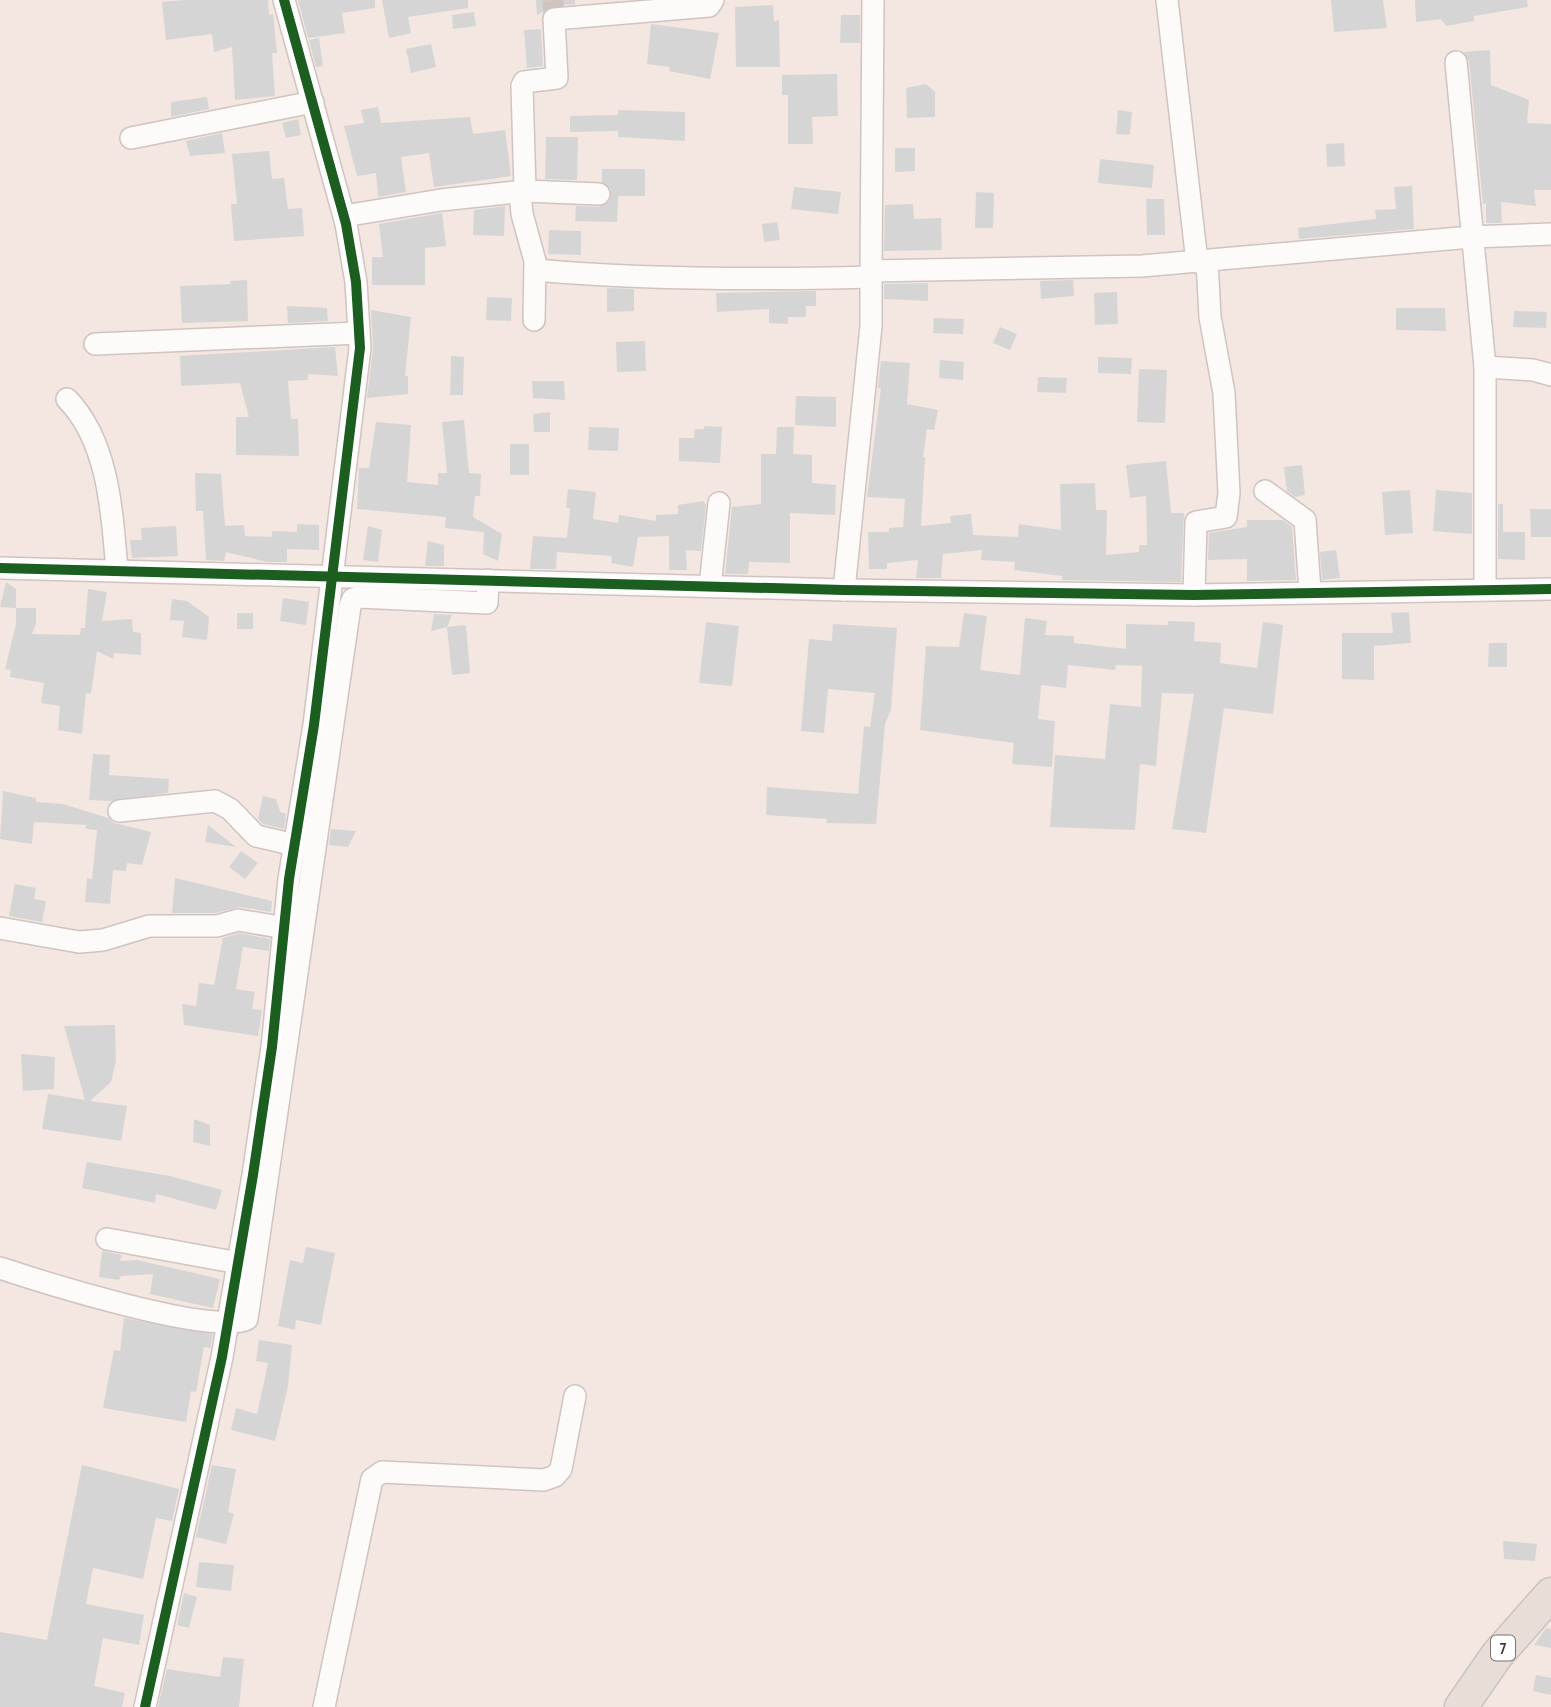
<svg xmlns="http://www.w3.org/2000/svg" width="1551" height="1707" font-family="'PT Sans Narrow',sans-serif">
	<rect width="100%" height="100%" fill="#f4e6e0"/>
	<g fill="#d6d5d6">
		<polygon points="184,0 268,0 269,15 273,14 277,53 272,53 275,96 235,100 232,47 214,52 212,34 166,40 162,2"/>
		<polygon points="298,0 375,0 375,8 342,13 345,33 308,38"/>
		<polygon points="382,0 468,0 468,8 408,17 411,33 389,38"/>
		<polygon points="536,0 575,0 575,4 552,6 537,15"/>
		<polygon points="1331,0 1383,0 1387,28 1334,32"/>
		<polygon points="1415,0 1527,0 1528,7 1474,16 1474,21 1446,26 1441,19 1416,22"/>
		<polygon points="773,5 774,21 779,20 780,67 736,67 735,7"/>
		<polygon points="474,12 476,26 453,29 452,15"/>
		<polygon points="841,15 860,15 860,43 840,43"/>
		<polygon points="651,24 719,33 710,79 669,71 670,67 647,64"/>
		<polygon points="541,29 543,66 527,68 524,30"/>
		<polygon points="319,38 323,66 316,67 309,40"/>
		<polygon points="431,44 436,67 411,73 406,49"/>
		<polygon points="1490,50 1491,85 1529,100 1527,123 1551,124 1551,190 1534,190 1536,206 1501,202 1502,223 1486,223 1486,203 1483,204 1469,61 1464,52"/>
		<polygon points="837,74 838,116 812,117 813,144 788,144 788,95 782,95 782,75"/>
		<polygon points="926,84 935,92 935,117 907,118 906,88"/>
		<polygon points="207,97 209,109 171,117 171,102"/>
		<polygon points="378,107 381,123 470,117 473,134 505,130 511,176 434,187 429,153 401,157 406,192 378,197 376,173 357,176 344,126 364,123 361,110"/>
		<polygon points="618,110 685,112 685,141 618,137 618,131 570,132 570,116 618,115"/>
		<polygon points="1118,110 1132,112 1130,135 1116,134"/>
		<polygon points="298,119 301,135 286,138 282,123"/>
		<polygon points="222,133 225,153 190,156 186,141"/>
		<polygon points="546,137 578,137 577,180 545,179"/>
		<polygon points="1344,143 1345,166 1327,167 1326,144"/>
		<polygon points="895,148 915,148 915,171 895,172"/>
		<polygon points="269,151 272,179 284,178 288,209 302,208 304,236 234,241 231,204 237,204 232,154"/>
		<polygon points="1100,159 1154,165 1152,188 1098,183"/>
		<polygon points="602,169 645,169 645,196 618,196 617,222 575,221 576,206 599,207 610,200 611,189 602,182"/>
		<polygon points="1412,186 1414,229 1299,239 1298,228 1376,219 1375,210 1396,209 1394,187"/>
		<polygon points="794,187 841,192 838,214 791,209"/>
		<polygon points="976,192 994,193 993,228 975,228"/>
		<polygon points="1146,199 1164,199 1165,235 1147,235"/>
		<polygon points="913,204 914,219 941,218 942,250 884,251 885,205"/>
		<polygon points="505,206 504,236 473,235 474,210"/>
		<polygon points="442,213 446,246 425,248 425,285 372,285 372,257 383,257 379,224"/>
		<polygon points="777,222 780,240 764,242 762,224"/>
		<polygon points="549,230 581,231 581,255 548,254"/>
		<polygon points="247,280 248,321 182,323 180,286 231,284 230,281"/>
		<polygon points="1073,280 1074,296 1041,299 1040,281"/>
		<polygon points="928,283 928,301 884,299 884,284"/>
		<polygon points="607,288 634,289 634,311 607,312"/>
		<polygon points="816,291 816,306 806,306 806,317 788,317 788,324 769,323 769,309 717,312 716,293"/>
		<polygon points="1117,292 1118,324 1095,325 1094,293"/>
		<polygon points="487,297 512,298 511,321 486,320"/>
		<polygon points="287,306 327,308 328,321 288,323"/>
		<polygon points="1396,308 1445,308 1446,331 1396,330"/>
		<polygon points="371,310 411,317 405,376 408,376 408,394 367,398 373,349"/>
		<polygon points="1514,311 1547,312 1546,328 1513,327"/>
		<polygon points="934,318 964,319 963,334 933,333"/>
		<polygon points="1000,327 1017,334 1010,350 993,343"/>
		<polygon points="645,341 646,371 617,372 616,342"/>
		<polygon points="335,347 338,376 308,374 308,380 288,381 291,419 298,419 299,456 236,455 236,417 249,417 240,383 181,386 180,356"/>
		<polygon points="451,356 464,357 463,395 450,395"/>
		<polygon points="1098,357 1132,358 1131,374 1098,373"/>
		<polygon points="940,360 964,362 963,380 939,378"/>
		<polygon points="881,361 910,363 907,404 938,410 934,430 927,429 923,457 925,457 921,526 951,523 950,516 971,514 973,535 1018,537 1019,524 1061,530 1060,484 1095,483 1096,510 1107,510 1106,555 1139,552 1139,545 1147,545 1146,496 1130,498 1126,465 1166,461 1171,513 1184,513 1181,582 1062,580 1062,576 1014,570 1015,562 981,560 982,550 943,554 941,578 916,578 918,560 887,563 887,569 869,569 868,532 889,532 889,528 903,527 905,499 867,497 881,388 878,388"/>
		<polygon points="1139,369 1167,370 1165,423 1137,422"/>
		<polygon points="1038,377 1067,378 1066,393 1037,392"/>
		<polygon points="532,381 564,381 565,400 533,398"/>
		<polygon points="796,396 836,397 836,427 795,425"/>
		<polygon points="550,412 550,432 534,432 533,414"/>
		<polygon points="464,420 469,473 481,474 480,496 475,496 473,517 502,534 498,561 483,554 484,532 445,528 446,517 357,509 359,468 369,468 376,422 411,425 407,482 438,485 438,473 447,473 442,422"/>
		<polygon points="704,426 722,427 720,463 679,461 679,438 694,438 695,429 704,429"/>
		<polygon points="589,427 619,428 618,451 588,450"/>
		<polygon points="777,427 794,427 793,454 812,455 812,483 836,485 835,515 790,513 790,563 749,562 748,574 725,574 732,507 761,504 761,454 776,454"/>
		<rect x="510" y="444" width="19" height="31"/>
		<polygon points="1302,465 1305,495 1295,497 1287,491 1284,467"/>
		<polygon points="195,473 221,474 225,526 244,525 245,536 272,537 272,531 297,532 297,524 319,525 319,550 287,549 287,562 267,562 226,552 224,561 206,560 203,511 196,511"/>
		<polygon points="568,489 596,492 593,519 618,523 619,515 656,521 656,515 678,514 678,505 703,501 706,505 701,551 686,550 687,570 669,570 669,536 638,537 633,567 611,563 612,556 557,552 556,569 530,569 533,536 567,538 570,508 566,508"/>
		<polygon points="1410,490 1413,533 1385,535 1382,492"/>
		<polygon points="1436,490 1472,493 1472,534 1433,531"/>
		<polygon points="1498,504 1503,504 1503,532 1525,532 1525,560 1498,559"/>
		<polygon points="1530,509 1551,509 1551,537 1531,537"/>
		<polygon points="1247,520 1283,520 1292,527 1296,580 1247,581 1247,559 1208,560 1209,533 1247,527"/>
		<polygon points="176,526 178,556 132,558 130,540 142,540 141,528"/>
		<polygon points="368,526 382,530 378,562 363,560"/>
		<polygon points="428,541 444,545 444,566 425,566"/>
		<polygon points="1336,550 1340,578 1322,580 1320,552"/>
		<polygon points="6,582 16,589 16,608 0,607"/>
		<polygon points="88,589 107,592 102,621 132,619 133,632 141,633 141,655 114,653 113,659 97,651 91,694 86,693 82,734 58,730 60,706 41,703 44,683 10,677 11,670 5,669 16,624 16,608 36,608 36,624 32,634 80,635 81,628 85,628"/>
		<polygon points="283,598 309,602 306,625 280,621"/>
		<polygon points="172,599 187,601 209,617 207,640 182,637 184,621 170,620"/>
		<polygon points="1409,612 1411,643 1374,646 1374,680 1342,679 1342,633 1393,633 1391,613"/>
		<rect x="237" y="613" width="16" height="16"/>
		<polygon points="964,613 987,616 980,670 1020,675 1025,618 1047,621 1045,635 1074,636 1074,643 1126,649 1126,624 1168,625 1168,621 1195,622 1194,641 1221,643 1220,663 1257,668 1263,622 1283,625 1273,714 1224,708 1206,833 1172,829 1194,694 1162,693 1156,766 1140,764 1135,830 1050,827 1055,755 1105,759 1110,704 1141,707 1142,666 1116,665 1115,670 1068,665 1066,688 1041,685 1038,719 1055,721 1052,767 1012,764 1014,743 920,730 926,646 959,647"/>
		<polygon points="434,614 452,615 447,627 431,631"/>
		<polygon points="706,622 739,626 732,686 699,683"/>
		<polygon points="833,624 897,628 891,709 885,724 876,824 826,823 827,819 766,815 767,787 858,794 864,726 870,727 875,693 828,689 824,733 801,731 809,639 832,641"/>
		<polygon points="466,625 470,673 452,675 447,627"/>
		<polygon points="1489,643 1507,643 1507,667 1488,667"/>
		<polygon points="93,754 110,755 109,775 169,779 168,793 111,801 89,800"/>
		<polygon points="3,791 36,798 36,802 63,804 108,818 114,823 151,832 142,865 127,863 126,871 113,870 110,904 85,902 87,878 92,879 97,830 86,829 86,825 34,822 32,844 0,839"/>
		<polygon points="263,796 276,799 280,812 286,814 284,829 263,824 258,819"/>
		<polygon points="208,825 236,847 205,842"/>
		<polygon points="331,829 356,831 348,847 329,845"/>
		<polygon points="241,851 258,863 245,879 229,867"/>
		<polygon points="175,878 272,901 271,912 240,907 215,913 172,913"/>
		<polygon points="15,884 36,888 34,899 46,901 42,922 9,916"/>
		<polygon points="239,933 270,939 269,951 243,947 236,989 255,992 252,1009 262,1010 258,1036 184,1025 182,1004 196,1006 199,983 214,985 223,938"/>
		<polygon points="115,1025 116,1061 111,1082 90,1101 127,1106 121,1141 42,1129 48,1094 85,1100 64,1026"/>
		<polygon points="21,1054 55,1057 54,1089 23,1091"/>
		<polygon points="194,1119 210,1125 210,1146 193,1142"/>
		<polygon points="87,1162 170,1176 222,1190 216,1210 156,1194 155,1203 82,1188"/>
		<polygon points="306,1247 335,1253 321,1325 296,1320 295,1330 278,1326 290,1260 303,1263"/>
		<polygon points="102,1251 122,1255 120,1261 137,1260 220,1279 213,1308 150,1294 153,1274 121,1276 119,1280 99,1277"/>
		<polygon points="124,1318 213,1334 210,1348 204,1347 196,1392 191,1391 186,1422 103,1408 114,1350 120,1351"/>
		<polygon points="259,1340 292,1345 288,1386 275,1441 231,1430 236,1408 257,1414 268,1363 256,1361"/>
		<polygon points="82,1465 179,1489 172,1521 156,1518 143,1579 93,1568 86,1604 144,1615 139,1645 103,1638 94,1686 125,1693 122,1707 0,1707 0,1632 47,1640"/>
		<polygon points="212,1465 236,1469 228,1512 234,1514 226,1544 196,1537"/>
		<polygon points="1503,1541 1537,1544 1535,1561 1504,1559"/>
		<polygon points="199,1562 234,1565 231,1591 196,1587"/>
		<polygon points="184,1593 197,1597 189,1628 177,1625"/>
		<polygon points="1546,1628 1551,1629 1551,1648 1534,1645"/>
		<polygon points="223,1657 244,1659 239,1707 158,1707 167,1669 220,1677"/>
		<polygon points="1536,1675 1551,1678 1551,1695 1533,1691"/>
	</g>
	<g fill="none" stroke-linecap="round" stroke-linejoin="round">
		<polyline stroke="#d1c3bd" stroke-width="21" stroke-dasharray="21 10" stroke-linecap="butt" points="553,0 554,14"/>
		<g stroke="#d0c4c0" stroke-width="24">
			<g id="minor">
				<polyline points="1167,0 1197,262"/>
				<polyline points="1456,62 1485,367 1485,589"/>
				<polyline points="131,138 313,102"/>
				<polyline points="525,191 522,86 524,82 557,78 554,19 709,6 713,0"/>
				<polyline points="520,192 522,214 535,261 534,320"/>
				<polyline points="344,216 441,200 525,191 599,194"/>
				<path d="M535 270C646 280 759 280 871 277"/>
				<polyline points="871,271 873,0"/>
				<polyline points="95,344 359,333"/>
				<polyline points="1485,367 1533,370 1551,375"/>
				<path d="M67 399C109 442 112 513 117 570"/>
				<polyline points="1265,491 1305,520 1310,591"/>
				<polyline points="0,568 844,590 1194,595 1551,589"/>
				<polyline points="710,586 719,503"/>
				<polyline points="844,590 871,326 871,271 1142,266 1471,237 1551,234"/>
				<polyline points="1194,595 1196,522 1226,517 1229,493 1224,393 1210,317 1207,261"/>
				<polyline points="119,811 215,801 230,809 256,836 308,848"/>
				<polyline points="0,928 79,942 103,940 149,926 217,926 238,920 297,930"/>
				<polyline points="107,1239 239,1263"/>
				<path d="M0 1268C39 1281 216 1337 247 1319L350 606 353 599 359 597 487 603 488 580"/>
				<polyline points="145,1707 222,1357 253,1175 272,1047 289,879 314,725 360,348 356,282 346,224 284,0"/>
				<polyline points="324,1707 372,1479 382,1472 544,1480 555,1476 561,1469 575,1396"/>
			</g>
		</g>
		<g stroke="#cac3bf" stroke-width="35">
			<polyline id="highway" points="1461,1707 1497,1655 1551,1594"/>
		</g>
		<use href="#minor" stroke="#fdfbfa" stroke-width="21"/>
		<use href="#highway" stroke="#e8ded8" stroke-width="32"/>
		<g stroke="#fff" stroke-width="15">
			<g id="cycleway">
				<polyline points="0,568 844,590 1194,595 1551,589"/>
				<polyline points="145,1707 222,1357 253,1175 272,1047 289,879 314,725 360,348 356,282 346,224 284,0"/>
			</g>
		</g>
		<use href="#cycleway" stroke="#1b5e20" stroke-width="10"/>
	</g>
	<g text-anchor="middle" stroke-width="5" stroke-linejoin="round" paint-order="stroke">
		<rect fill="#fff" stroke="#7b7370" stroke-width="2" x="1491" y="1635.5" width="24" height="25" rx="5"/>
		<g font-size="16" font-weight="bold" fill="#433732">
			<text x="1503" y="1654">7</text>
		</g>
	</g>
</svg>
